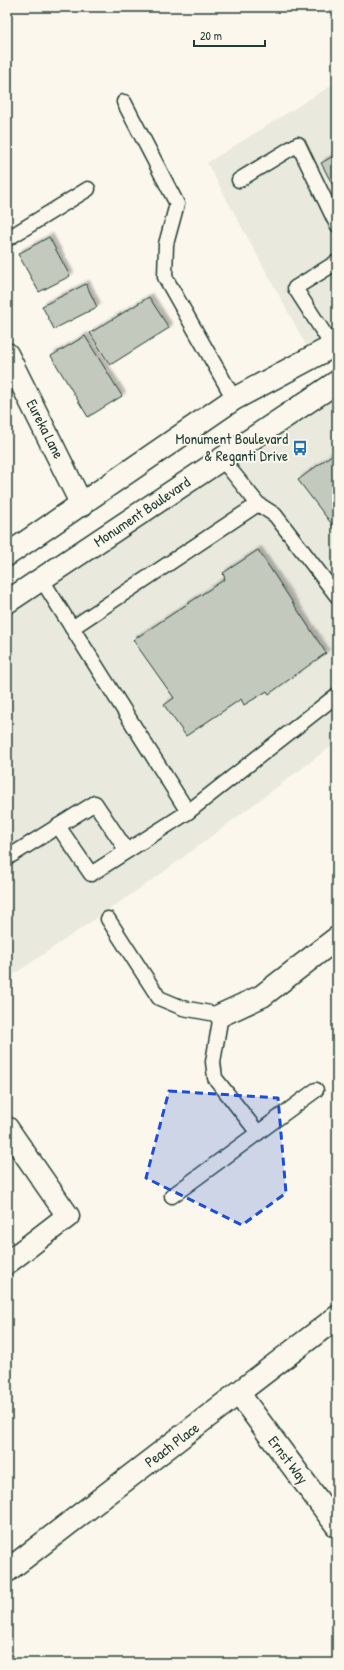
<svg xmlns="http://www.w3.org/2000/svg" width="344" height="1670" font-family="'Patrick Hand',sans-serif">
	<defs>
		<filter id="shadow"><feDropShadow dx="3.5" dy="-3.5" stdDeviation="1" flood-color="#0004"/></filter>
	</defs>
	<rect width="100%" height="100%" fill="#fbf7ec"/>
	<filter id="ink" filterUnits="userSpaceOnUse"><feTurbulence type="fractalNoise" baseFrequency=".025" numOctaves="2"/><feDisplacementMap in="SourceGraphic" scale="8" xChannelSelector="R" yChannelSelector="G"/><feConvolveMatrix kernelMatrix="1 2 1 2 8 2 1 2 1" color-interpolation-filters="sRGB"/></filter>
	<g filter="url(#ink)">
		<g fill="#eae9de">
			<polygon points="337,82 337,344 313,358 207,163"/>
			<polygon points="337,382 337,742 161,874 7,979 7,602"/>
		</g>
		<g fill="#c4c9be" stroke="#1f3d34" filter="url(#shadow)">
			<polygon points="337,154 337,193 321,163"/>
			<polygon points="49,237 70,276 39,292 18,254"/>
			<polygon points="86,284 97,307 54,329 42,306"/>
			<polygon points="149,297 169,328 110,365 90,333"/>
			<polygon points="85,336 122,396 88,417 51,356"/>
			<polygon points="337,451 337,531 298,480"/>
			<polygon points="258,550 326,653 269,694 267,691 244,705 241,699 186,736 164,705 174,698 133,640 225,579 223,573"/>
		</g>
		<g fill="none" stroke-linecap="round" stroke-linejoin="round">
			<g stroke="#1f3d34" stroke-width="17">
				<g id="service">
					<polyline points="124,102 177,204 166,244 165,277 234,399"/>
					<polyline points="239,180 298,144 337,225"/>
					<polyline points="7,239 88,189"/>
					<polyline points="336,353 333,347 295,288 337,262"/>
					<polyline points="221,458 258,504 275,515 337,596"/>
					<polyline points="42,580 188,812 337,695"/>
					<polyline points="72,628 258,504"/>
					<polyline points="58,826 91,874 188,812"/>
					<polyline points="7,858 95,803 127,851"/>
					<polyline points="108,919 159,998 183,1008 221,1015 213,1062 215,1078 258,1133"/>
					<polyline points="172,1196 316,1090"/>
				</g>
			</g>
			<g stroke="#1f3d34" stroke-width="25">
				<g id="minor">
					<polyline points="7,354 82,505"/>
					<polyline points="221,1015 262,996 337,938"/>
					<polyline points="7,1128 68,1216 7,1263"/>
					<polyline points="239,1394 337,1526"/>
					<polyline points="7,1571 337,1317"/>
				</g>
			</g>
			<g stroke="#1f3d34" stroke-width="25">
				<g id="secondary">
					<polyline points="7,555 234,399 337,344"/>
					<polyline points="7,602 337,382"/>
				</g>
			</g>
			<use href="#service" stroke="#fbf7ec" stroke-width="14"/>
			<use href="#minor" stroke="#fbf7ec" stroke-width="22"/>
			<use href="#secondary" stroke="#fbf7ec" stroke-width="22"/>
		</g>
	</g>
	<path fill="#1d4ed8" fill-opacity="0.2" stroke="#1d4ed8" stroke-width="3" stroke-dasharray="8 5" stroke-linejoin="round" d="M169 1091 278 1098 286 1193 242 1225 146 1178Z"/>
	<defs>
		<g id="bus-bare" transform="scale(1.2)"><path d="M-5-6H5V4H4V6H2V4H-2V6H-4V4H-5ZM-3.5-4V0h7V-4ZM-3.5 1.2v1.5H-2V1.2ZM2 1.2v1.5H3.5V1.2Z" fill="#1f6fb2" stroke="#fbf7ec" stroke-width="2.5" paint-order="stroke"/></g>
	</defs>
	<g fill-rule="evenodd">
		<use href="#bus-bare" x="300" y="448"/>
	</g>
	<g text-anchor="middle" stroke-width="4" stroke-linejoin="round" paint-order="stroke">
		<g font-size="15" fill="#1f3d34" stroke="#fbf7ec">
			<text transform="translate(45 429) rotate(63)" y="5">Eureka Lane</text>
			<text transform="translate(142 512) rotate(-34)" y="5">Monument Boulevard</text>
			<text transform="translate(172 1445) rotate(-37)" y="5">Peach Place</text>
			<text transform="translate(288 1460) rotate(53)" y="5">Ernst Way</text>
		</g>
		<g font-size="15" fill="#1f3d34" stroke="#fbf7ec" text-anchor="end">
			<text x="288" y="444">Monument Boulevard<tspan x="288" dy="17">&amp; Reganti Drive</tspan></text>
		</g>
	</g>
	<rect width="344" height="1670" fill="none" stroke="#fbf7ec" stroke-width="24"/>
	<rect x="12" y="12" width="320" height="1646" fill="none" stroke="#1f3d34" stroke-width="1.5" filter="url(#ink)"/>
	<path d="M194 40v6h71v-6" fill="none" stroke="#1f3d34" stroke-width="2"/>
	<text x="200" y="40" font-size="12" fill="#1f3d34" stroke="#fbf7ec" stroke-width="3" paint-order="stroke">20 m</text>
</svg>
